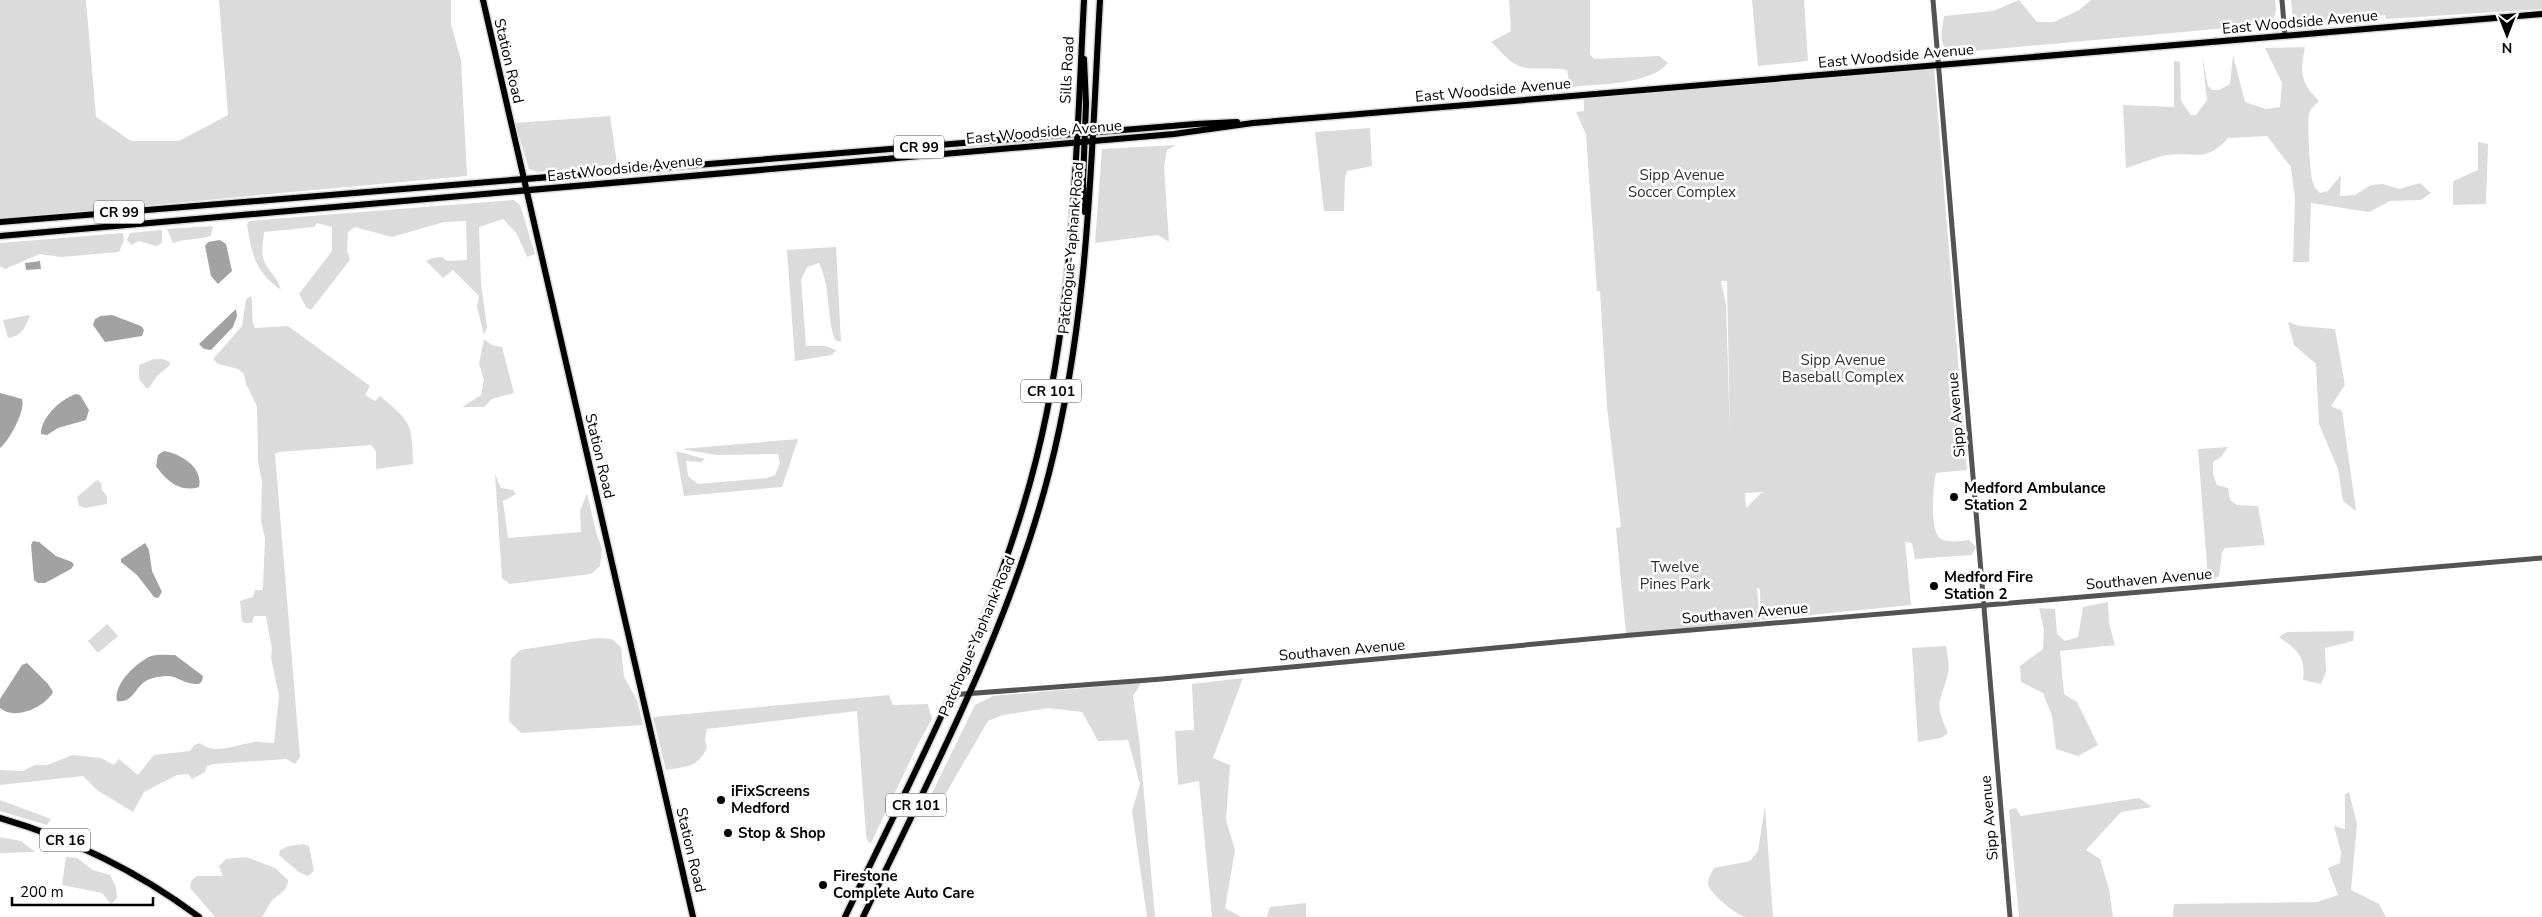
<svg xmlns="http://www.w3.org/2000/svg" width="2542" height="917" font-family="'Nunito Sans',sans-serif">
	<rect width="100%" height="100%" fill="#fff"/>
	<g fill="#dbdbdb" fill-rule="evenodd">
		<polygon points="0,0 86,0 96,117 131,141 179,141 228,115 219,0 451,0 451,24 461,60 467,176 0,219"/>
		<path d="M1509 0H1590V54L1594 59 1659 56 1668 63C1650 85 1598 84 1570 87L1567 70C1552 66 1527 72 1515 64 1506 59 1499 49 1491 42L1511 31Z"/>
		<polygon points="1752,0 1804,0 1808,61 1758,66"/>
		<path d="M2019 0 2037 22H2054L2079 10 2091 0H2275L2276 10 2273 21 2260 25 1951 53C1937 45 1942 30 1944 16L1993 11Z"/>
		<polygon points="2291,0 2542,0 2542,9 2386,19 2385,15 2293,23"/>
		<path d="M2305 47C2300 73 2300 82 2319 101 2315 105 2310 109 2309 114 2307 123 2310 176 2313 183 2314 187 2317 190 2320 193L2328 191 2341 175 2340 196 2355 195 2371 185 2383 184 2399 189 2420 183 2431 193 2421 200 2390 201 2369 212 2311 203 2309 262H2293L2295 199 2291 167 2267 136 2228 138C2205 164 2196 151 2167 155 2153 158 2139 164 2126 168L2123 105 2174 107V61L2180 62 2181 101 2191 115H2196L2207 100 2202 56 2208 86 2212 90H2219L2230 84 2233 55 2245 102 2266 109 2280 107 2282 83 2265 48Z"/>
		<path d="M1934 68 1967 470 1936 473C1933 486 1929 532 1941 539 1949 543 1960 541 1969 540L1976 547 1972 555 1915 559 1912 543 1905 542 1911 605 1761 620 1760 590 1757 587 1760 621 1626 634 1616 528 1621 527 1607 407 1600 291H1597L1586 134 1576 112 1584 111V99ZM1721 281H1727L1730 435 1726 305ZM1766 492 1761 493 1746 508 1745 493Z"/>
		<polygon points="610,116 617,164 538,172 529,169 515,123"/>
		<polygon points="1370,128 1372,166 1347,171 1345,178 1344,211 1324,211 1315,132"/>
		<polygon points="2478,142 2488,144 2486,204 2453,205 2453,181 2478,170"/>
		<polygon points="1176,145 1167,150 1164,167 1169,242 1158,235 1095,243 1102,149"/>
		<path d="M514 200 520 205 535 254 527 257 517 234 503 219 479 227 481 283 487 328 484 335 477 307 479 296 453 270 443 278 426 261 432 258 442 257 447 261 467 260 466 221 444 222 392 237 355 227 348 232 347 250 350 260 311 310 306 307 299 294 332 251V227L317 223 314 227 264 232C263 243 260 255 266 265 272 275 278 278 281 290 255 271 252 255 247 225L249 221Z"/>
		<path d="M213 226 211 236C198 240 187 238 173 243L167 229Z"/>
		<polygon points="162,230 162,243 156,246 139,241 131,245 127,240 130,233"/>
		<polygon points="123,233 124,240 119,252 61,257 40,254 5,269 0,266 0,243"/>
		<path d="M836 247 841 342 835 340C826 315 831 287 819 263L807 267 801 280 806 346H826L836 350 832 355 795 361 787 250Z"/>
		<path d="M251 296C254 307 250 318 255 328L288 326 370 386 365 395 375 401 380 396C412 423 412 423 413 464L376 469V451L371 445 279 452 275 454 300 757 295 764 286 759 214 764 207 766 205 772 192 779 188 774 177 775 144 792 133 812 97 790 83 776 0 785V770L23 771 35 765H47L73 755 101 758 114 765 119 759 138 775 154 755 190 751 194 745 200 743C215 756 238 744 254 742 261 741 267 743 274 743L279 696 271 658 272 650 266 616H254L252 623H245L242 621 240 601 253 597 255 590H262L263 587 265 538 261 521 262 482 258 461 257 406 246 384 244 374 238 369 218 364 213 359 242 326 246 299Z"/>
		<path d="M30 315C25 328 22 336 8 338L3 320Z"/>
		<polygon points="2288,322 2300,326 2335,329 2345,385 2331,406 2342,411 2356,511 2343,501 2338,469 2319,424 2316,364 2294,345"/>
		<polygon points="484,339 492,345 502,347 514,393 492,399 484,407 462,407 481,395 484,380 479,364"/>
		<polygon points="154,359 162,359 170,362 170,365 157,376 149,388 146,388 139,379 139,365"/>
		<polygon points="798,439 782,487 684,496 676,451 705,459 701,462 686,461 688,476 698,484 767,478 775,475 780,463 778,454 716,455 681,449"/>
		<polygon points="2228,447 2221,457 2213,462 2213,474 2217,485 2228,488 2230,500 2237,505 2258,506 2265,545 2225,548 2222,552 2219,577 2208,579 2198,449"/>
		<polygon points="495,474 501,488 513,490 516,494 503,501 508,538 581,532 580,511 587,493 596,532 602,549 600,566 591,574 510,584 502,578"/>
		<polygon points="97,480 101,483 102,490 107,496 107,504 85,508 79,506 77,497"/>
		<polygon points="2108,602 2109,623 2115,645 2060,651 2064,694 2077,702 2098,745 2078,756 2056,749 2052,716 2043,693 2021,682 2020,666 2043,649 2044,630 2039,608 2055,609 2057,634 2065,641 2078,637 2083,607"/>
		<polygon points="107,624 118,636 98,653 88,641"/>
		<path d="M2354 631 2353 641 2325 648 2326 672 2321 684 2303 680C2306 656 2297 650 2279 637L2287 632Z"/>
		<polygon points="597,638 612,639 621,647 624,677 637,700 643,725 521,733 509,721 511,659 520,650"/>
		<path d="M1946 646C1947 655 1950 665 1948 673 1941 704 1933 700 1948 733L1941 738 1918 742 1912 648Z"/>
		<polygon points="1243,678 1213,758 1230,765 1226,820 1235,850 1225,908 1241,917 1212,917 1199,781 1178,785 1175,731 1194,730 1192,684"/>
		<polygon points="1141,683 1133,696 1139,738 1155,917 1147,917 1132,811 1140,784 1128,740 1098,741 1082,712 1048,708 1003,715 988,721 942,800 931,795 975,705 993,696"/>
		<path d="M889 695 893 705 928 704 932 719 918 744 871 843 868 842 866 834 857 711 707 729 705 739 707 748C697 768 687 766 666 770L653 717Z"/>
		<polygon points="2349,792 2357,824 2351,890 2379,904 2386,917 2173,917 2174,904 2317,902 2338,895 2328,868 2340,863 2341,852 2334,826 2345,829 2345,794"/>
		<polygon points="2139,798 2152,807 2121,812 2086,850 2100,859 2109,889 2113,917 2019,917 2009,810 2016,808 2021,816"/>
		<polygon points="0,800 51,819 47,825 0,811"/>
		<path d="M1765 806 1773 917C1764 917 1753 917 1745 917 1736 915 1707 891 1708 883 1708 878 1712 872 1714 868L1750 861 1758 851Z"/>
		<polygon points="0,837 21,841 35,852 0,853"/>
		<polygon points="303,844 309,846 314,871 308,876 300,873 279,855 280,850 289,846"/>
		<polygon points="66,857 77,858 93,870 110,875 116,887 117,898 111,904 102,893 62,885"/>
		<path d="M246 857 275 868 288 880C288 892 277 894 271 902 268 907 265 912 262 917H215L190 888 191 881 197 876H223L219 866 226 859Z"/>
		<polygon points="1306,903 1306,917 1267,917 1270,907"/>
	</g>
	<g fill="#a2a2a2">
		<polygon points="220,240 226,244 232,271 218,284 211,276 205,246 208,242"/>
		<polygon points="40,261 41,269 26,270 25,263"/>
		<polygon points="236,309 237,316 233,327 211,350 204,349 199,344"/>
		<polygon points="112,315 141,326 144,330 142,336 105,342 93,325 95,319 101,316"/>
		<path d="M0 393 22 399C26 410 9 441 0 448Z"/>
		<path d="M76 394 80 395 89 410 86 420 58 428 47 435 41 434C41 417 61 399 76 394Z"/>
		<path d="M164 451C181 454 203 467 199 487 179 493 166 480 156 466L158 455Z"/>
		<polygon points="33,541 39,542 56,556 72,562 74,565 71,569 45,583 38,583 34,580 31,545"/>
		<polygon points="145,543 149,550 152,571 162,592 158,598 154,597 137,575 121,562 121,559"/>
		<path d="M175 655 203 676 202 681 199 684C176 684 179 670 150 679 135 684 134 704 117 701 113 684 137 662 151 656 158 654 168 655 175 655Z"/>
		<path d="M27 663 48 684 53 692C45 707 15 721 0 708V699L22 665Z"/>
	</g>
	<g fill="none" stroke-linecap="round" stroke-linejoin="round">
		<g stroke="#dbdbdb" stroke-width="9">
			<g id="major">
				<polyline points="483,0 693,917"/>
				<polyline points="1084,59 1086,104 1083,181 1085,212"/>
				<polyline points="0,222 1196,124 1237,122"/>
				<polyline points="0,236 1174,134 1253,123 2542,14"/>
				<path d="M0 818C72 839 139 872 199 917"/>
				<path d="M845 917C916 768 996 620 1036 460 1074 309 1076 154 1084 0"/>
				<path d="M863 917C932 772 1009 629 1049 473 1089 318 1091 159 1100 0"/>
			</g>
		</g>
		<g stroke="#545454" stroke-width="5">
			<polyline points="1933,0 2010,917"/>
			<polyline points="2282,0 2285,36"/>
			<polyline points="950,695 1162,679 1632,635 2542,558"/>
		</g>
		<use href="#major" stroke="#000" stroke-width="6"/>
	</g>
	<g fill="#000" stroke="#fff" stroke-width="2">
		<circle cx="1954" cy="497" r="5"/>
		<circle cx="1934" cy="586" r="5"/>
		<circle cx="721" cy="800" r="5"/>
		<circle cx="728" cy="833" r="5"/>
		<circle cx="823" cy="885" r="5"/>
	</g>
	<g text-anchor="middle" stroke-width="5" stroke-linejoin="round" paint-order="stroke">
		<g fill="#fff" stroke="#4c4c4c" stroke-width="1">
			<rect x="894" y="135.5" width="50" height="23" rx="4"/>
			<rect x="94" y="200.5" width="50" height="23" rx="4"/>
			<rect x="1021" y="379.5" width="60" height="23" rx="4"/>
			<rect x="886" y="793.5" width="60" height="23" rx="4"/>
			<rect x="40" y="828.5" width="50" height="23" rx="4"/>
		</g>
		<g font-size="14" font-weight="bold" fill="#000">
			<text x="919" y="152">CR 99</text>
			<text x="119" y="217">CR 99</text>
			<text x="1051" y="396">CR 101</text>
			<text x="916" y="810">CR 101</text>
			<text x="65" y="845">CR 16</text>
		</g>
		<g font-size="15" fill="#000" stroke="#fff">
			<text transform="translate(2300 22) rotate(-5)" y="5">East Woodside Avenue</text>
			<text transform="translate(1896 56) rotate(-5)" y="5">East Woodside Avenue</text>
			<text transform="translate(509 61) rotate(77)" y="5">Station Road</text>
			<text transform="translate(1067 70) rotate(-87)" y="5">Sills Road</text>
			<text transform="translate(1493 90) rotate(-5)" y="5">East Woodside Avenue</text>
			<text transform="translate(1044 132) rotate(-5)" y="5">East Woodside Avenue</text>
			<text transform="translate(625 168) rotate(-6)" y="5">East Woodside Avenue</text>
			<text transform="translate(1071 248) rotate(-85)" y="5">Patchogue-Yaphank Road</text>
			<text transform="translate(1956 415) rotate(-95)" y="5">Sipp Avenue</text>
			<text transform="translate(600 456) rotate(77)" y="5">Station Road</text>
			<text transform="translate(2149 579) rotate(-5)" y="5">Southaven Avenue</text>
			<text transform="translate(1745 613) rotate(-5)" y="5">Southaven Avenue</text>
			<text transform="translate(977 636) rotate(-67)" y="5">Patchogue-Yaphank Road</text>
			<text transform="translate(1342 650) rotate(-5)" y="5">Southaven Avenue</text>
			<text transform="translate(1989 818) rotate(-95)" y="5">Sipp Avenue</text>
			<text transform="translate(691 850) rotate(77)" y="5">Station Road</text>
		</g>
		<g font-size="15" fill="#323232" stroke="#fff">
			<text x="1682" y="180">Sipp Avenue<tspan x="1682" dy="17">Soccer Complex</tspan></text>
			<text x="1843" y="365">Sipp Avenue<tspan x="1843" dy="17">Baseball Complex</tspan></text>
			<text x="1675" y="572">Twelve<tspan x="1675" dy="17">Pines Park</tspan></text>
		</g>
		<g font-size="15" font-weight="bold" fill="#000" stroke="#fff" text-anchor="start">
			<text x="1964" y="493">Medford Ambulance<tspan x="1964" dy="17">Station 2</tspan></text>
			<text x="1944" y="582">Medford Fire<tspan x="1944" dy="17">Station 2</tspan></text>
			<text x="731" y="796">iFixScreens<tspan x="731" dy="17">Medford</tspan></text>
			<text x="738" y="838">Stop &amp; Shop</text>
			<text x="833" y="881">Firestone<tspan x="833" dy="17">Complete Auto Care</tspan></text>
		</g>
	</g>
	<g transform="translate(2507 35) rotate(180)" stroke="#ffffff" stroke-width="4" paint-order="stroke">
	<path d="M0-4L9 19L0 12L-9 19Z" fill="#000000"/>
	<text y="-8" font-size="14" font-weight="bold" text-anchor="middle" fill="#000000">N</text>
	</g>
	<path d="M12 897v8h141v-8" fill="none" stroke="#000000" stroke-width="2.5"/>
	<text x="20" y="897" font-size="15" fill="#000000" stroke="#ffffff" stroke-width="4" paint-order="stroke">200 m</text>
</svg>
